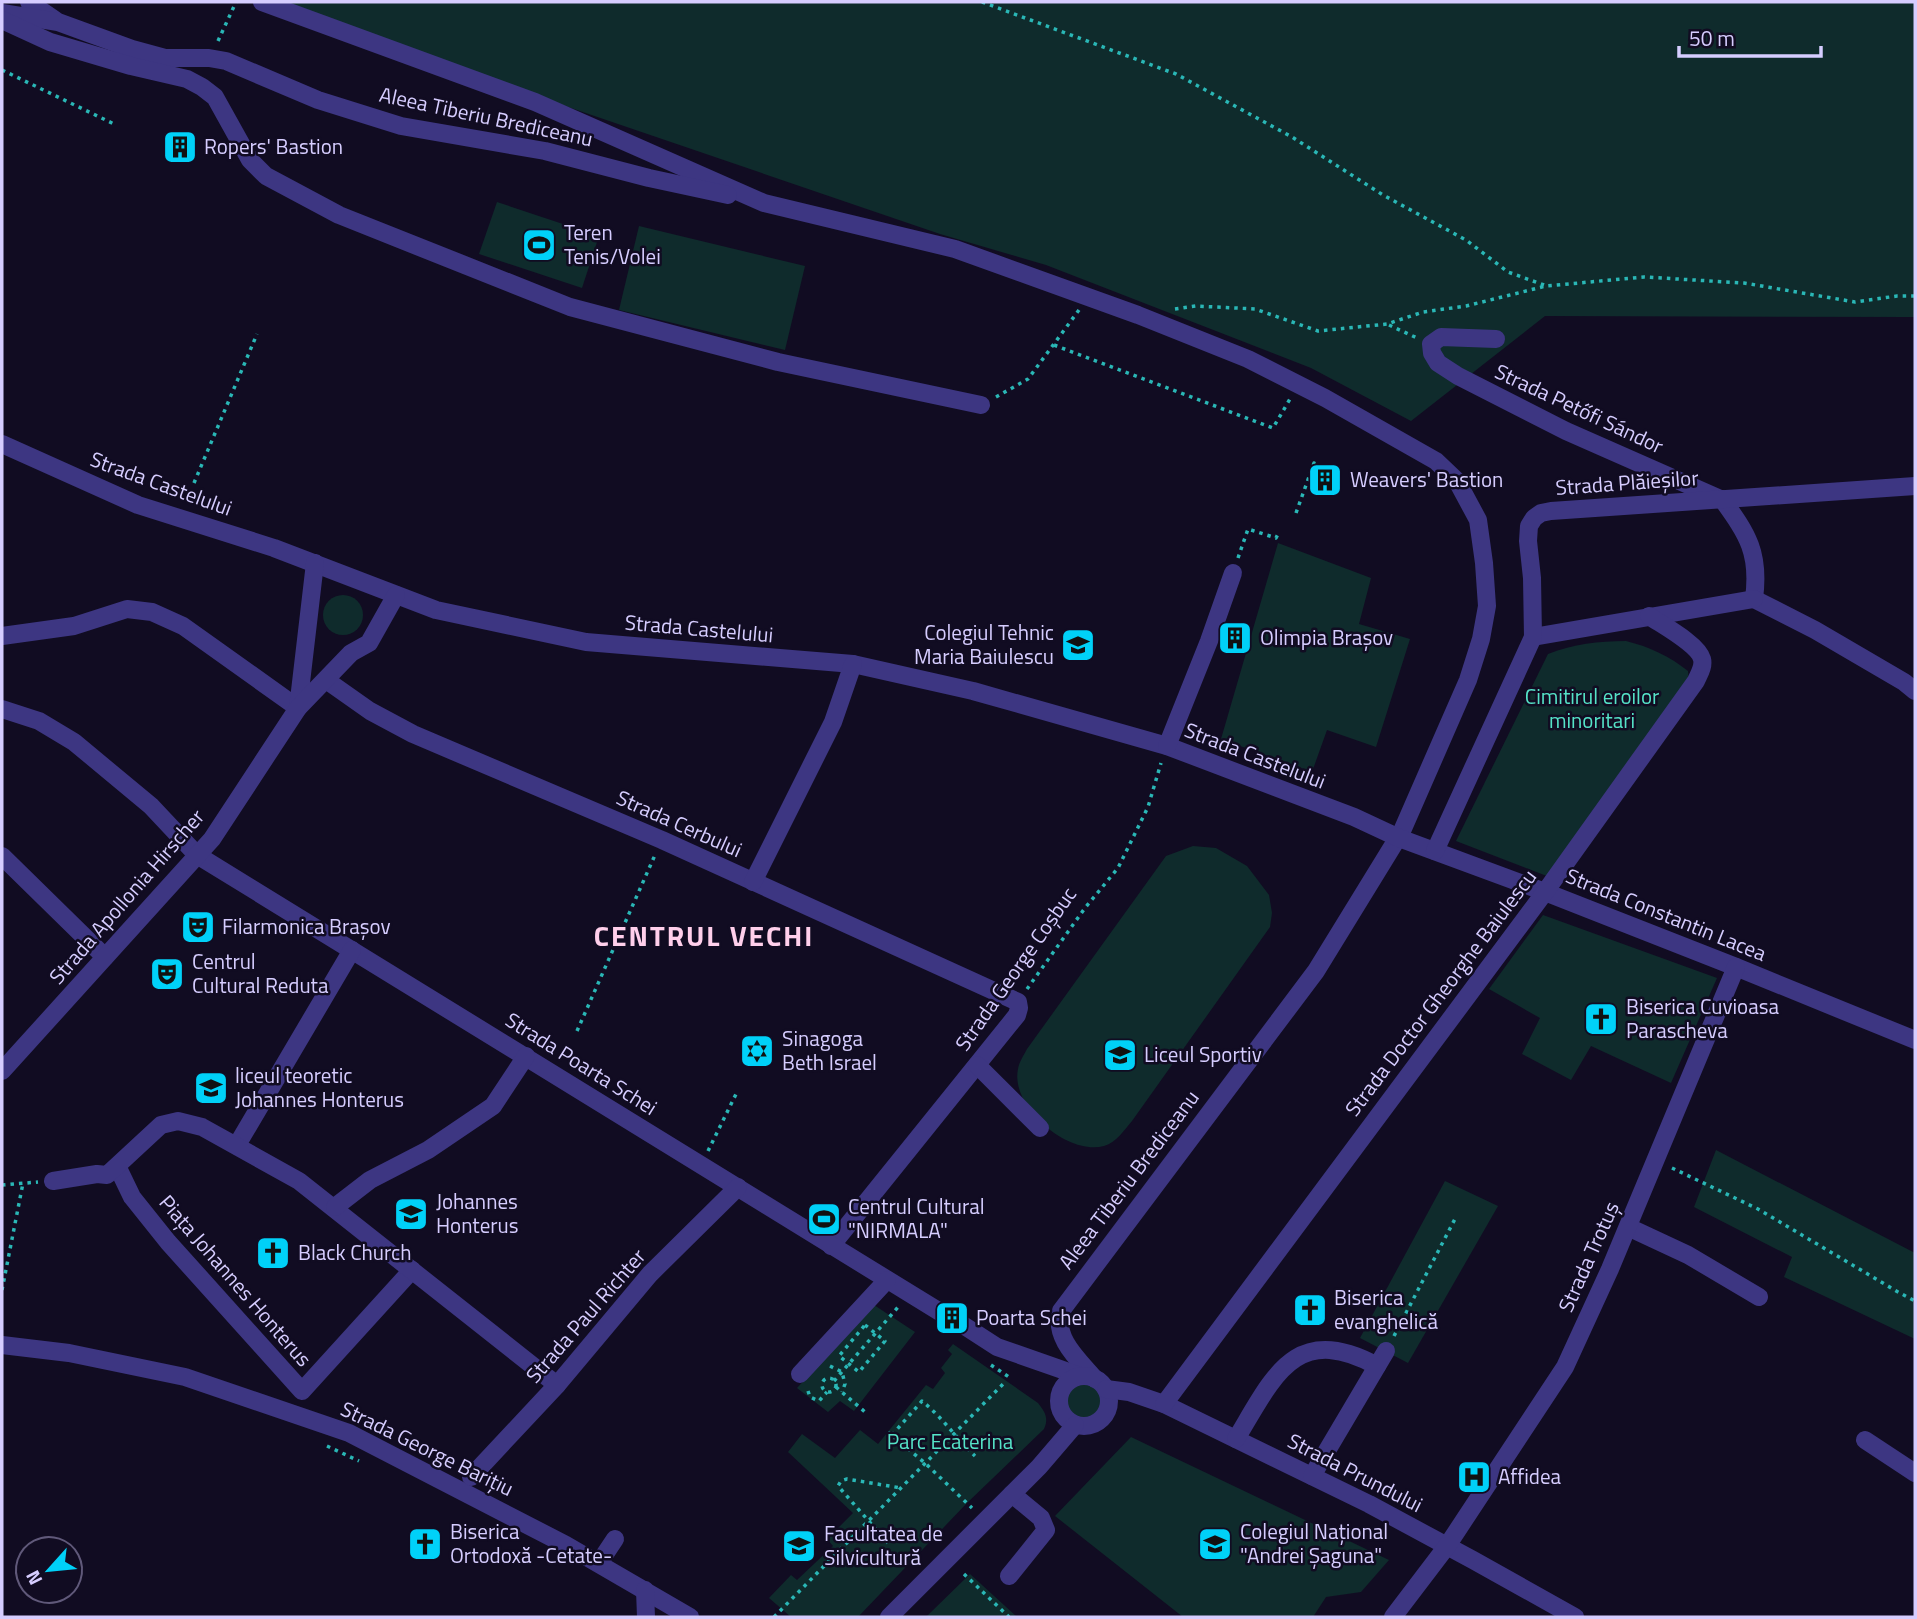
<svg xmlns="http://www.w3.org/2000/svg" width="1917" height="1619" font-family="'Titillium Web',sans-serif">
	<rect width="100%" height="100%" fill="#110c22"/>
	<g fill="#0f2b2c">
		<polygon points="261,2 1915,2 1915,317 1545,316 1411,421 1311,368 1046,265 940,234"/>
		<polygon points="497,202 599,236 582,288 479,254"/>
		<polygon points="639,226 805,266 785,350 619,310"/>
		<polygon points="1278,543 1371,578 1359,624 1410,639 1376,747 1327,730 1312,772 1221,739"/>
		<circle cx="343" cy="615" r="20"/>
		<path d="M1626 641C1650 647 1669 656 1688 671L1689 682 1552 878 1456 841 1548 654C1574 644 1598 641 1626 641Z"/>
		<path d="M1193 846 1216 848 1247 866 1269 895 1272 913 1270 927 1132 1121C1124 1130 1117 1142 1104 1146 1068 1156 1010 1107 1018 1069 1019 1062 1024 1055 1027 1049L1166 856Z"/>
		<polygon points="1543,915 1717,978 1671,1083 1591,1046 1571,1080 1522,1054 1540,1018 1489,989"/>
		<polygon points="1716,1150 1915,1253 1915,1339 1784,1277 1792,1257 1694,1207"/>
		<polygon points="1445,1181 1498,1206 1408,1363 1360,1338"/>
		<polygon points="874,1305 915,1332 854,1411 840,1401 828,1412 797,1388"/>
		<path d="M953 1344 1038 1403C1045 1412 1049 1418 1044 1429L967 1503 858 1617H791L769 1598 791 1575 797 1580 833 1546 827 1539 853 1513 788 1452 802 1434 835 1458 860 1430 878 1444 926 1385 933 1389 945 1373 941 1368 952 1354 948 1350Z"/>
		<circle cx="1084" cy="1401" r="18"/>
		<polygon points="1131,1437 1389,1560 1361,1592 1326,1597 1313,1617 1183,1617 1055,1516"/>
		<polygon points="970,1574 1017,1617 926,1617"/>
	</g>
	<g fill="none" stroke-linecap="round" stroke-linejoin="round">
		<g stroke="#2ab7b6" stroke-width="3.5" stroke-dasharray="3.5 5" stroke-linecap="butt">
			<polyline points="982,2 1176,74 1292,137 1383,195 1466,240 1508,272 1544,285"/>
			<polyline points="218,41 236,2"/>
			<polyline points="2,70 114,124"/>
			<polyline points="1175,309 1196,306 1255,309 1318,331 1387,324 1423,312 1466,306 1546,286 1644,277 1744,283 1855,302 1897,296 1915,296"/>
			<polyline points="1389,325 1417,338"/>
			<polyline points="1054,345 1273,428 1290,399"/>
			<polyline points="996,397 1028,379 1079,310"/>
			<polyline points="194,483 257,334"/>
			<polyline points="1296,513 1314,463 1338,474"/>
			<polyline points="1238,558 1248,529 1276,538 1279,532"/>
			<polyline points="1027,989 1085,908 1118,868 1148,807 1161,763"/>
			<polyline points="577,1031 655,855"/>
			<polyline points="708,1151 738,1090"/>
			<polyline points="1672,1168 1758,1209 1898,1292 1915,1301"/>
			<polyline points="2,1185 38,1182"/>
			<polyline points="2,1290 23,1183"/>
			<polygon points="865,1325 885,1341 859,1372 839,1356"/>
			<polyline points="1394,1336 1456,1217"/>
			<polyline points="991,1365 1009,1377"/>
			<polyline points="830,1366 842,1372 845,1384 842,1392"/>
			<circle cx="829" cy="1385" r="7"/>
			<polyline points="834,1381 899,1306"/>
			<polyline points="836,1387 865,1412"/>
			<polyline points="808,1391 810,1397 819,1401 827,1392"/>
			<polyline points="888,1432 925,1463 972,1508"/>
			<path d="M892 1435 922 1401C942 1417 956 1438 975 1456"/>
			<polyline points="327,1446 359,1461"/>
			<polyline points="888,1543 838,1486 841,1481 847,1479 901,1488"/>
			<polyline points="964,1574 1009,1617"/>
			<polyline points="774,1617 1006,1381"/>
		</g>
		<g stroke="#3d3682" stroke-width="18">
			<polyline points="29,2 55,20"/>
			<path d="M262 2 535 102 764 203 955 249 1138 315 1248 359 1325 398 1436 461 1457 481 1478 520 1484 563 1487 606 1481 639 1468 680 1402 831 1316 971 1061 1311C1053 1338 1079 1360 1095 1379"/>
			<polyline points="2,13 58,22 132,49 165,58 209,58 226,61 318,100 401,126 545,151 649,178 728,195"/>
			<polyline points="2,20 50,42 131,66 187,79 202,87 215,97 250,160 266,176 339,215 570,307 778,362 981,405"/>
			<polyline points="1496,339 1441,337 1431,344 1432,353 1438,363 1458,376 1566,431 1718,498"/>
			<polyline points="2,444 138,505 274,548 436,610 586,642 853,664 973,691 1167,746 1354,817 1399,838 1545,892 1736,967 1915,1040"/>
			<path d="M1722 499C1748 535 1760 553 1754 599"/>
			<polyline points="1754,599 1815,630 1904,682 1915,691"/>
			<polyline points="2,636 74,626 127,609 152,612 183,626 298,708"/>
			<polyline points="1533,637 1754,599"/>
			<polyline points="326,680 370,711 413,734 662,840 1018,1002 1019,1008 1017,1015 831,1246"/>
			<polyline points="298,708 315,563"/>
			<polyline points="2,709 39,721 74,742 151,806 197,855 940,1312"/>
			<polyline points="1167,746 1209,641 1233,573"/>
			<polyline points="1435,851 1533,637 1532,578 1528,541 1529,526 1534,518 1541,513 1551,511 1915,486"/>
			<polyline points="2,856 105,957"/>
			<polyline points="753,882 833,722 853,664"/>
			<polyline points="977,1065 1040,1128"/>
			<polyline points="2,1071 212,839 298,708 351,653 369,643 396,595"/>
			<polyline points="237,1145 352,950"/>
			<polyline points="118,1168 132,1197 168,1242 302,1391 412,1270"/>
			<polyline points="53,1181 97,1174 107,1175 161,1125 178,1121 202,1127 299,1181 557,1385"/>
			<polyline points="335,1207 370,1180 428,1150 493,1106 526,1056"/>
			<polyline points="1628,1227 1688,1255 1759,1297"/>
			<polyline points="963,1325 997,1347 1080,1376"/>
			<polyline points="2,1345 69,1353 185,1377 349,1433 566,1545 690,1617"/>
			<polyline points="800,1374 887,1280"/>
			<circle cx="1084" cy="1401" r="25"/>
			<polyline points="1106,1389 1129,1392 1164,1404 1369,1504 1473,1560 1575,1617"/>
			<path d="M1164 1404 1545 892 1696 681C1699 674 1704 667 1702 659 1698 644 1662 625 1649 616"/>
			<path d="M1236 1439C1273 1378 1295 1321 1377 1366"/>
			<polyline points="1865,1440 1915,1473"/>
			<polyline points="1312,1476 1386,1351"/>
			<polyline points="471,1477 557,1385 650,1274 738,1187"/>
			<polyline points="599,1563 615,1539"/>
			<polyline points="1009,1576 1046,1530 1041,1518 1012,1494"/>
			<polyline points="645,1590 646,1617"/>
			<polyline points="889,1617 1039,1467 1075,1425"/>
			<polyline points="1393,1617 1447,1546 1565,1367 1610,1269 1736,967"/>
		</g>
	</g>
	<defs>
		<g id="building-square" transform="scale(1.75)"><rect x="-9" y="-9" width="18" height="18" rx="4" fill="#00d1f8" stroke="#110c22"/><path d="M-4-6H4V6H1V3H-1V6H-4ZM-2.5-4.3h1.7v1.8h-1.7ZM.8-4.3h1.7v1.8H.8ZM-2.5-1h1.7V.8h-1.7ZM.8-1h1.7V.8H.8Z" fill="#111"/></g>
		<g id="stadium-square" transform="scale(1.75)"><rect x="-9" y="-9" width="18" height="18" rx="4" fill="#00d1f8" stroke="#110c22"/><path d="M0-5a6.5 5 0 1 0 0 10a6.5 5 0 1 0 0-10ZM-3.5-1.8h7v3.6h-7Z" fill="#111"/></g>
		<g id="school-square" transform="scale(1.75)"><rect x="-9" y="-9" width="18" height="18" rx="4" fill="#00d1f8" stroke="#110c22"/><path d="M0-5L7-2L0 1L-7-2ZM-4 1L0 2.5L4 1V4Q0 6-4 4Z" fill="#111"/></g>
		<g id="theatre-square" transform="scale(1.75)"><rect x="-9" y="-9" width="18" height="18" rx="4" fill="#00d1f8" stroke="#110c22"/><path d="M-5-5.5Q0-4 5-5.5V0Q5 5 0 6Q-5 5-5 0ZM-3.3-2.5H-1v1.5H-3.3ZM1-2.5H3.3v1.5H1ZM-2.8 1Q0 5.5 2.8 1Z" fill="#111"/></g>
		<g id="church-square" transform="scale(1.75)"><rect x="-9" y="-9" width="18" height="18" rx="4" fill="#00d1f8" stroke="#110c22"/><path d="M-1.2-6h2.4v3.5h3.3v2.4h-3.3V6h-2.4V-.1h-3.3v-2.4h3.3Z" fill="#111"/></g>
		<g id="synagogue-square" transform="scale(1.75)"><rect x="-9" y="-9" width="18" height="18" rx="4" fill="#00d1f8" stroke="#110c22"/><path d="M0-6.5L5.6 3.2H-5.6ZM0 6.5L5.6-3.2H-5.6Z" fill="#111"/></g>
		<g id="university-square" transform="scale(1.75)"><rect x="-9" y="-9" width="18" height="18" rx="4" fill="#00d1f8" stroke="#110c22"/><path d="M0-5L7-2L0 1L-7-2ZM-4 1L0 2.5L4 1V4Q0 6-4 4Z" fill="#111"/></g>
		<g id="hospital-square" transform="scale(1.75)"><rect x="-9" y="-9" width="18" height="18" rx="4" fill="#00d1f8" stroke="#110c22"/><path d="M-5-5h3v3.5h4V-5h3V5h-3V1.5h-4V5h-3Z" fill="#111"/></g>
	</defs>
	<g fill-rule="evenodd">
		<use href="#building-square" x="180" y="147"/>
		<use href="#stadium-square" x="539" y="245"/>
		<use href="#building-square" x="1325" y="480"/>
		<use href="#building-square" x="1235" y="638"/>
		<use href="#school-square" x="1078" y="645"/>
		<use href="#theatre-square" x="198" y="927"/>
		<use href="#theatre-square" x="167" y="974"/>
		<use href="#church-square" x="1601" y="1019"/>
		<use href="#synagogue-square" x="757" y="1051"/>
		<use href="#university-square" x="1120" y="1055"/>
		<use href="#school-square" x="211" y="1088"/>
		<use href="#school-square" x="411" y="1214"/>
		<use href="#stadium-square" x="824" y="1219"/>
		<use href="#church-square" x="273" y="1253"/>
		<use href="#church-square" x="1310" y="1310"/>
		<use href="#building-square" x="952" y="1318"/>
		<use href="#hospital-square" x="1474" y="1477"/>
		<use href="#church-square" x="425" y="1544"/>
		<use href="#university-square" x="1215" y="1544"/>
		<use href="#university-square" x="799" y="1546"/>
	</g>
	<g text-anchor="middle" stroke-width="5" stroke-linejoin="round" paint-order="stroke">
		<g font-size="21" fill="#d6cdff" stroke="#110c22">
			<text transform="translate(486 117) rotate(12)" y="7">Aleea Tiberiu Brediceanu</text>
			<text transform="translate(1579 409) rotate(25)" y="7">Strada Petőfi Sándor</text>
			<text transform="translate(1627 483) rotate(-4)" y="7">Strada Plăieșilor</text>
			<text transform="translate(161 484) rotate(20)" y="7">Strada Castelului</text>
			<text transform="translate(699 629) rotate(5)" y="7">Strada Castelului</text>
			<text transform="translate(1255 756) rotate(21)" y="7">Strada Castelului</text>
			<text transform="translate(679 824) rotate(24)" y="7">Strada Cerbului</text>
			<text transform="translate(127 897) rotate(-49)" y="7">Strada Apollonia Hirscher</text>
			<text transform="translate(1666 915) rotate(22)" y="7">Strada Constantin Lacea</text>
			<text transform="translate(1016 969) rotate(-55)" y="7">Strada George Coșbuc</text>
			<text transform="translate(1441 993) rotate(-53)" y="7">Strada Doctor Gheorghe Baiulescu</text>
			<text transform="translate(581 1064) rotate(32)" y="7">Strada Poarta Schei</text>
			<text transform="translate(1129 1180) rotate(-53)" y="7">Aleea Tiberiu Brediceanu</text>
			<text transform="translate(1589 1257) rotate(-66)" y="7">Strada Trotuș</text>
			<text transform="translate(235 1281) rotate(49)" y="7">Piața Johannes Honterus</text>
			<text transform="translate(586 1316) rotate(-49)" y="7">Strada Paul Richter</text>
			<text transform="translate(427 1449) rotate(26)" y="7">Strada George Barițiu</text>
			<text transform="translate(1355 1473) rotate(27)" y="7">Strada Prundului</text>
		</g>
		<g font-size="21" fill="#d6cdff" stroke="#110c22" text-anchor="start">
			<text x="204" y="154">Ropers' Bastion</text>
			<text x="564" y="240">Teren<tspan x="564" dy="24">Tenis/Volei</tspan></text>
			<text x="1350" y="487">Weavers' Bastion</text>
			<text x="1054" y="640" text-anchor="end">Colegiul Tehnic<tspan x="1054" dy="24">Maria Baiulescu</tspan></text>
			<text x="1260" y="645">Olimpia Brașov</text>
			<text x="222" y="934">Filarmonica Brașov</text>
			<text x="192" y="969">Centrul<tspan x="192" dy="24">Cultural Reduta</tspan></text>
			<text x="1626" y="1014">Biserica Cuvioasa<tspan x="1626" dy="24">Parascheva</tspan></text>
			<text x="782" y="1046">Sinagoga<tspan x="782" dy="24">Beth Israel</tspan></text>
			<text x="1144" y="1062">Liceul Sportiv</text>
			<text x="235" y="1083">liceul teoretic<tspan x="235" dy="24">Johannes Honterus</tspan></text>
			<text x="436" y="1209">Johannes<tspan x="436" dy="24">Honterus</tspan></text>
			<text x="848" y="1214">Centrul Cultural<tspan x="848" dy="24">"NIRMALA"</tspan></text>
			<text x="298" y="1260">Black Church</text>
			<text x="1334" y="1305">Biserica<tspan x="1334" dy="24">evanghelică</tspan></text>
			<text x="976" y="1325">Poarta Schei</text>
			<text x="1498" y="1484">Affidea</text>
			<text x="450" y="1539">Biserica<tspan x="450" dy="24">Ortodoxă -Cetate-</tspan></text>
			<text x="1240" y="1539">Colegiul Național<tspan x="1240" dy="24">"Andrei Șaguna"</tspan></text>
			<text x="824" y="1541">Facultatea de<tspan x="824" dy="24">Silvicultură</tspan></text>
		</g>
		<g font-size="21" fill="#55e3c8" stroke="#110c22">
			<text x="1592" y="704">Cimitirul eroilor<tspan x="1592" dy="24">minoritari</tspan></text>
			<text x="950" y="1449">Parc Ecaterina</text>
		</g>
		<g font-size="28" font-weight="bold" letter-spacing="2" fill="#ffcfeb" stroke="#110c22">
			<text x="704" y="946">CENTRUL VECHI</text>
		</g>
	</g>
	<rect width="1917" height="1619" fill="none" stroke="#d6cdff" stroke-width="7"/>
	<g transform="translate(49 1570) rotate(243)"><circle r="33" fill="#110c22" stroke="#60597a" stroke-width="2"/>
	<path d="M0-5L12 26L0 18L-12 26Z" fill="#00d1f8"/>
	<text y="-10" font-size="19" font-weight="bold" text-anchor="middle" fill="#d6cdff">N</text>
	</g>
	<path d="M1679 46v10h142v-10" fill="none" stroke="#d6cdff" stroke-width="3.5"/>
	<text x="1689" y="46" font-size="21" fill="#d6cdff" stroke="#110c22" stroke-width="5" paint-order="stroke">50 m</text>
</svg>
